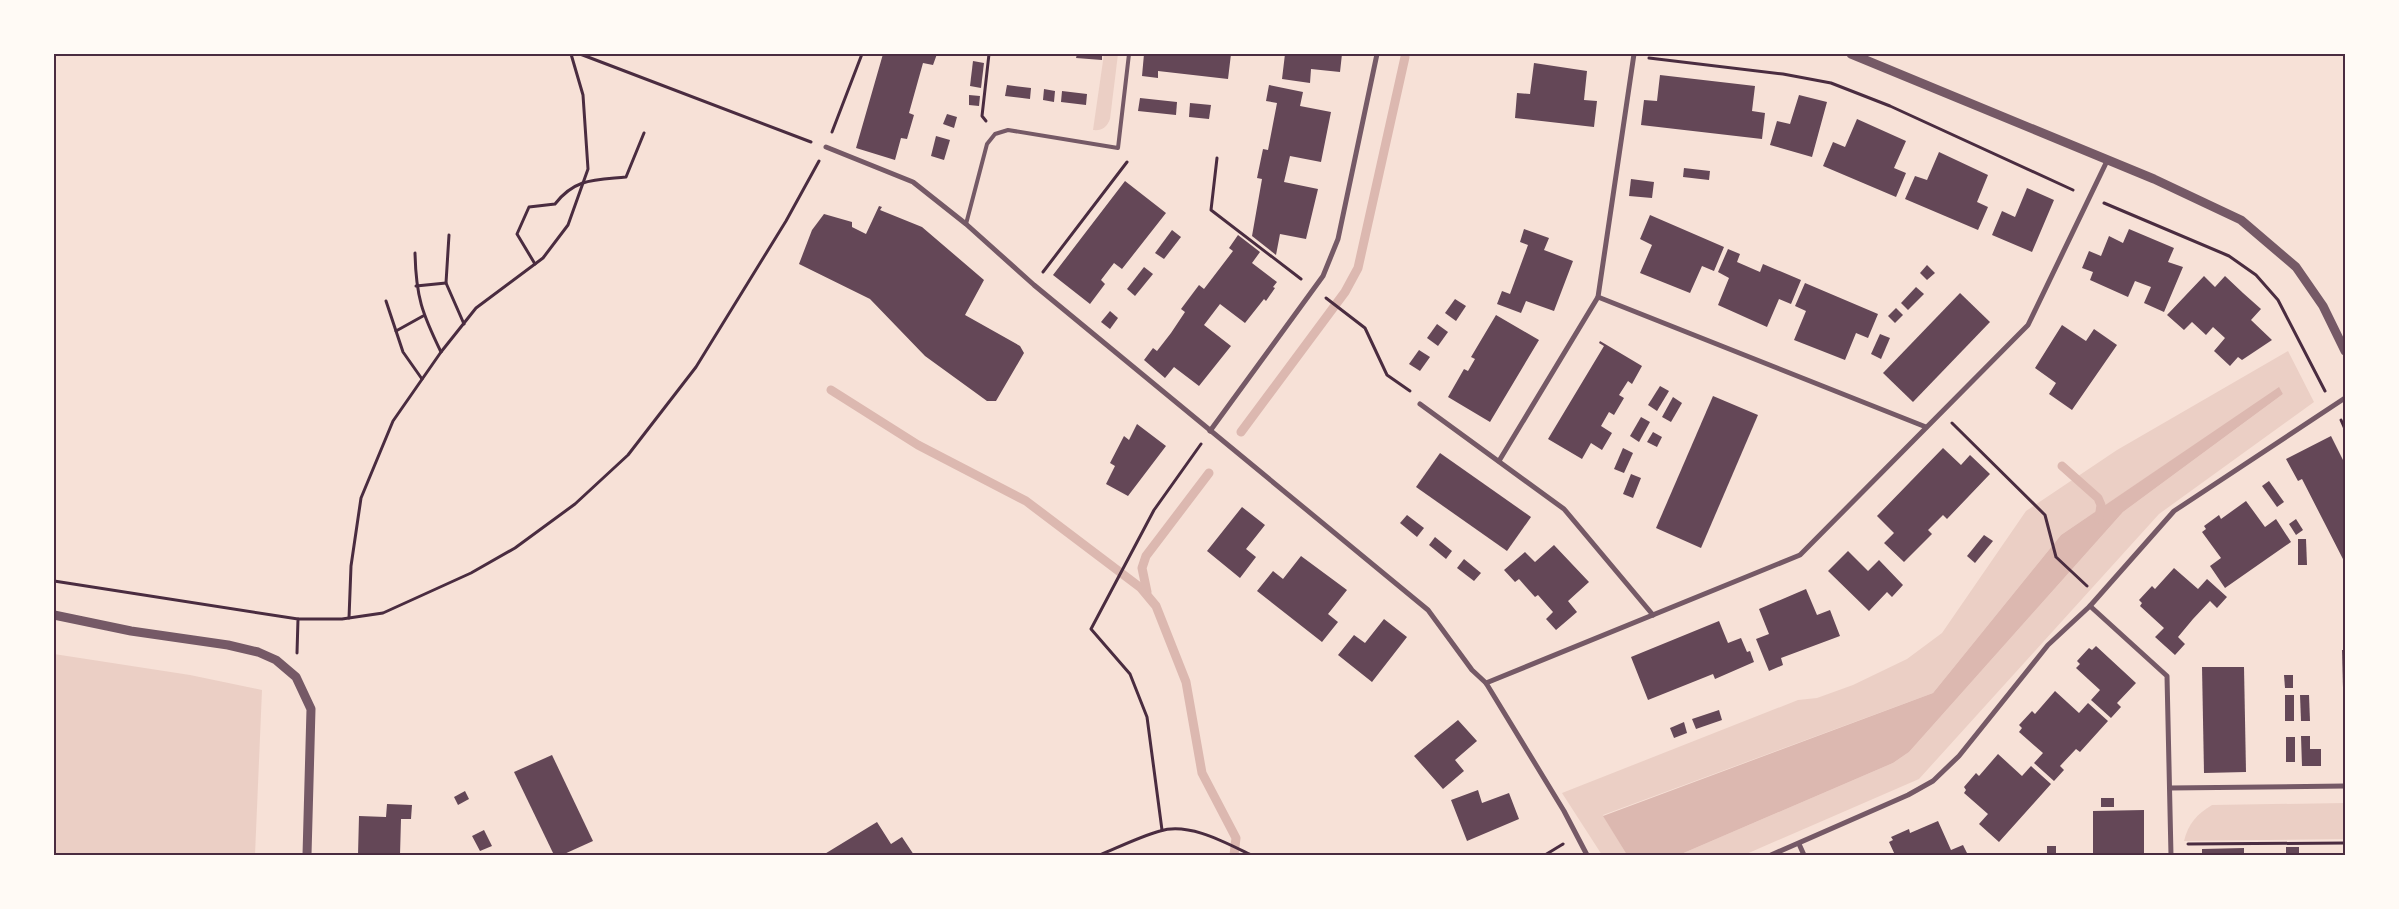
<svg xmlns="http://www.w3.org/2000/svg" width="2399" height="909" font-family="'Source Sans 3',sans-serif">
	<rect width="100%" height="100%" fill="#f7e1d7"/>
	<g fill="#ebcfc5">
		<path d="M1104 54H1118L1110 119C1107 127 1102 131 1093 130Z"/>
		<polygon points="2288,351 2314,402 2159,514 1919,779 1744,855 1679,855 1893,763 1909,752 2123,512 2283,394 2279,388 2061,535 1933,693 1603,815 1627,855 1602,855 1562,793 1798,700 1817,698 1853,685 1907,659 1942,633 2026,511 2117,450"/>
		<polygon points="54,654 190,675 262,690 255,855 54,855"/>
		<path d="M2345 803V839L2184 841C2188 824 2197 814 2212 805Z"/>
	</g>
	<polygon fill="#dcb8b0" points="2279,387 2283,394 2123,512 1909,752 1893,763 1679,855 1627,855 1603,816 1933,693 2061,535"/>
	<g fill="none" stroke-linecap="round" stroke-linejoin="round">
		<g stroke="#dcb8b0" stroke-width="9">
			<polyline points="831,390 918,445 1026,501 1141,588 1156,606 1186,682 1202,773 1236,838 1234,855"/>
			<polyline points="1241,432 1345,292 1358,268 1405,57"/>
			<polyline points="2062,466 2098,498 2101,505 2099,519"/>
			<polyline points="1147,592 1142,568 1146,556 1209,473"/>
		</g>
	</g>
	<g fill="#644757">
		<polygon points="883,54 937,54 933,65 923,63 909,113 914,115 907,139 901,138 895,160 856,148"/>
		<polygon points="1077,54 1102,54 1102,60 1076,58"/>
		<polygon points="1144,54 1231,54 1228,79 1158,71 1158,78 1142,76"/>
		<polygon points="1285,54 1342,54 1340,72 1311,69 1310,83 1282,79"/>
		<polygon points="973,61 984,63 981,88 970,86"/>
		<polygon points="1534,63 1587,71 1584,100 1597,101 1594,127 1515,118 1517,93 1530,94"/>
		<polygon points="1660,75 1755,86 1752,111 1765,113 1762,139 1641,125 1644,100 1657,101"/>
		<polygon points="1007,85 1031,88 1030,99 1005,96"/>
		<polygon points="1269,85 1303,92 1300,106 1331,112 1321,162 1290,156 1284,182 1318,189 1306,239 1280,234 1276,255 1252,236 1262,179 1257,178 1263,149 1268,150 1277,103 1266,101"/>
		<polygon points="1044,89 1055,91 1054,102 1043,100"/>
		<polygon points="1062,91 1087,94 1086,105 1061,102"/>
		<polygon points="969,95 980,96 979,106 969,105"/>
		<polygon points="1799,95 1827,102 1812,157 1770,145 1777,121 1790,124"/>
		<polygon points="1140,98 1177,102 1176,115 1138,111"/>
		<polygon points="1190,103 1211,105 1209,119 1189,117"/>
		<polygon points="947,114 957,117 954,128 943,124"/>
		<polygon points="1857,119 1906,141 1894,168 1906,173 1896,197 1823,166 1833,142 1845,147"/>
		<polygon points="936,136 950,140 944,160 931,156"/>
		<polygon points="1939,152 1988,175 1977,202 1988,207 1978,230 1905,199 1915,176 1927,180"/>
		<polygon points="1684,168 1710,171 1709,180 1683,177"/>
		<polygon points="1631,179 1654,182 1652,198 1629,196"/>
		<polygon points="1125,181 1166,213 1122,269 1114,263 1101,280 1105,284 1090,304 1053,275"/>
		<polygon points="2027,188 2054,200 2032,252 1992,235 2002,211 2015,217"/>
		<polygon points="879,206 882,207 880,210 922,227 984,280 965,315 1020,346 1024,353 996,401 987,401 925,356 870,299 799,264 812,230 824,214 852,222 852,227 866,234"/>
		<polygon points="1650,215 1724,247 1714,271 1702,266 1690,293 1640,273 1652,245 1640,239"/>
		<polygon points="1524,229 1549,238 1544,250 1573,261 1554,311 1526,301 1521,313 1497,304 1502,291 1510,294 1528,245 1520,242"/>
		<polygon points="2129,229 2174,248 2168,262 2183,267 2164,312 2144,303 2151,287 2135,281 2128,297 2090,280 2093,272 2082,268 2089,251 2101,256 2109,236 2123,243"/>
		<polygon points="1172,230 1181,237 1164,259 1155,253"/>
		<polygon points="1238,235 1260,252 1252,263 1277,282 1273,287 1275,288 1266,301 1264,299 1245,323 1220,304 1204,325 1231,346 1199,386 1174,367 1165,378 1144,360 1153,348 1157,351 1171,333 1185,312 1181,309 1199,285 1204,289 1233,251 1229,248"/>
		<polygon points="1728,249 1740,254 1737,262 1760,272 1763,264 1801,280 1791,304 1779,299 1767,327 1718,305 1729,278 1718,272"/>
		<polygon points="1927,265 1935,273 1927,280 1920,273"/>
		<polygon points="1144,267 1153,274 1135,296 1127,289"/>
		<polygon points="2204,276 2215,287 2225,276 2243,293 2261,309 2251,320 2272,340 2242,360 2238,357 2230,366 2214,351 2225,338 2213,327 2206,335 2192,322 2184,330 2167,315"/>
		<polygon points="1805,283 1878,314 1868,338 1856,333 1845,360 1794,340 1806,311 1795,306"/>
		<polygon points="1916,287 1924,294 1908,310 1901,303"/>
		<polygon points="1960,293 1990,322 1913,402 1883,373"/>
		<polygon points="1455,299 1466,306 1456,321 1445,313"/>
		<polygon points="1896,308 1903,315 1895,323 1888,316"/>
		<polygon points="1110,311 1118,318 1110,329 1101,322"/>
		<polygon points="1496,315 1539,340 1490,422 1448,397 1464,369 1468,371 1475,359 1471,357"/>
		<polygon points="1437,324 1448,332 1438,346 1427,338"/>
		<polygon points="2062,325 2086,341 2094,329 2117,345 2072,410 2049,394 2056,383 2035,368"/>
		<polygon points="1880,334 1890,338 1881,359 1871,354"/>
		<polygon points="1600,341 1642,366 1632,384 1628,381 1619,395 1624,398 1614,415 1609,412 1601,426 1612,433 1602,450 1591,443 1582,459 1548,439 1604,346 1599,343"/>
		<polygon points="1419,350 1430,357 1420,371 1409,364"/>
		<polygon points="1660,386 1669,391 1657,411 1648,405"/>
		<polygon points="1713,396 1758,415 1701,548 1656,528"/>
		<polygon points="1673,397 1682,403 1671,422 1662,417"/>
		<polygon points="1641,417 1650,422 1639,442 1630,436"/>
		<polygon points="1137,424 1166,446 1128,496 1106,484 1115,466 1110,463 1124,436 1129,440"/>
		<polygon points="1653,432 1662,437 1657,447 1647,442"/>
		<polygon points="2331,436 2345,464 2345,563 2302,479 2298,481 2286,459"/>
		<polygon points="1623,448 1633,453 1624,473 1614,469"/>
		<polygon points="1943,448 1961,465 1970,455 1990,474 1947,519 1943,515 1928,530 1932,534 1904,562 1884,543 1894,533 1877,516"/>
		<polygon points="1440,453 1531,517 1507,551 1416,487"/>
		<polygon points="1631,474 1641,478 1633,498 1623,494"/>
		<polygon points="2269,481 2284,502 2277,507 2262,486"/>
		<polygon points="2246,501 2265,527 2276,519 2291,542 2225,588 2210,566 2221,558 2202,532 2206,529 2204,526 2219,515 2221,519"/>
		<polygon points="1242,507 1265,525 1246,549 1256,557 1240,578 1207,551"/>
		<polygon points="1407,515 1424,528 1417,537 1400,523"/>
		<polygon points="2296,519 2303,530 2296,535 2289,524"/>
		<polygon points="1984,535 1993,541 1975,563 1967,556"/>
		<polygon points="1435,537 1452,551 1446,559 1429,545"/>
		<polygon points="2298,539 2306,539 2307,565 2298,565"/>
		<polygon points="1554,545 1589,582 1568,601 1577,612 1556,630 1546,619 1553,612 1538,595 1535,597 1519,579 1515,582 1504,570 1525,552 1535,562"/>
		<polygon points="1848,551 1868,571 1879,560 1903,585 1892,597 1887,592 1869,611 1828,571"/>
		<polygon points="1301,556 1347,590 1328,614 1338,622 1322,642 1257,591 1273,571 1283,579"/>
		<polygon points="1464,559 1481,573 1474,581 1457,568"/>
		<polygon points="2174,568 2198,589 2207,579 2227,597 2217,608 2210,601 2193,619 2178,637 2185,644 2175,655 2155,637 2164,628 2140,606 2142,603 2139,600 2152,586 2155,589"/>
		<polygon points="1806,589 1817,615 1830,610 1840,636 1781,658 1783,665 1769,671 1756,639 1769,634 1759,609"/>
		<polygon points="1384,619 1407,637 1372,682 1338,655 1354,635 1365,643"/>
		<polygon points="1719,621 1728,643 1741,638 1747,652 1750,651 1754,662 1715,679 1713,674 1648,700 1631,657"/>
		<polygon points="2096,646 2136,683 2117,703 2121,707 2111,718 2091,700 2100,690 2076,668 2080,664 2077,661 2089,648 2092,650"/>
		<polygon points="2342,650 2345,650 2345,688 2343,688"/>
		<polygon points="2202,667 2244,667 2246,772 2204,773"/>
		<polygon points="2284,675 2293,675 2293,688 2285,688"/>
		<polygon points="2055,691 2079,713 2088,703 2108,721 2080,752 2076,749 2060,766 2064,770 2054,781 2034,763 2043,753 2019,732 2022,728 2019,725 2032,711 2035,714"/>
		<rect x="2285" y="695" width="9" height="26"/>
		<polygon points="2300,695 2309,695 2310,721 2301,721"/>
		<polygon points="1719,710 1722,720 1696,729 1692,719"/>
		<polygon points="1458,720 1477,741 1455,760 1464,771 1443,789 1414,756"/>
		<polygon points="1684,722 1687,733 1674,738 1670,728"/>
		<polygon points="2301,736 2310,736 2310,749 2321,749 2321,766 2302,766"/>
		<rect x="2286" y="737" width="9" height="25"/>
		<polygon points="1998,754 2022,776 2031,766 2051,784 1999,842 1979,824 1988,814 1964,793 1966,790 1964,787 1976,773 1979,776"/>
		<polygon points="552,755 593,841 562,855 554,855 514,772"/>
		<polygon points="1478,790 1482,803 1509,793 1519,819 1467,841 1451,800"/>
		<polygon points="465,791 469,799 458,805 454,797"/>
		<rect x="2101" y="798" width="13" height="9"/>
		<polygon points="387,804 412,805 411,819 401,819 400,855 358,855 359,816 386,817"/>
		<polygon points="2144,810 2144,855 2093,855 2093,811"/>
		<polygon points="1938,821 1951,850 1963,845 1968,855 1895,855 1889,842 1893,840 1891,837 1909,829 1910,833"/>
		<polygon points="877,822 891,844 902,837 914,855 823,855"/>
		<polygon points="484,830 492,846 480,851 472,836"/>
		<rect x="2047" y="846" width="9" height="9"/>
		<rect x="2286" y="847" width="13" height="8"/>
		<polygon points="2244,848 2244,855 2202,855 2202,849"/>
	</g>
	<g fill="none" stroke-linecap="round" stroke-linejoin="round">
		<g stroke="#4a2c40" stroke-width="3">
			<polyline points="580,54 811,142"/>
			<polyline points="1649,58 1783,74 1831,83 1890,106 2073,190"/>
			<polyline points="986,121 982,116 989,54"/>
			<polyline points="832,132 862,54"/>
			<polyline points="1217,158 1211,210 1301,279"/>
			<polyline points="2104,203 2229,256 2256,275 2278,300 2325,391"/>
			<polyline points="449,235 446,283 464,324"/>
			<path d="M415 253C416 297 422 313 441 352"/>
			<path d="M535 264 517 234 529 207 555 204C575 178 595 180 626 177L644 133"/>
			<polyline points="1043,272 1127,162"/>
			<polyline points="416,286 446,283"/>
			<polyline points="1326,298 1365,328 1387,375 1410,391"/>
			<polyline points="386,301 403,352 422,379"/>
			<polyline points="396,331 423,316"/>
			<polyline points="2341,420 2345,429"/>
			<polyline points="1952,423 2045,515 2056,557 2087,586"/>
			<polyline points="54,581 298,619 297,653"/>
			<polyline points="349,618 351,566 361,498 393,421 441,352 476,308 543,258 568,225 588,169 583,95 571,54"/>
			<polyline points="298,619 342,619 383,613 471,573 515,548 575,504 628,455 696,367 786,221 819,161"/>
			<polyline points="1162,830 1147,717 1130,674 1091,629 1154,510 1201,444"/>
			<polyline points="2188,844 2345,843"/>
			<path d="M1100 855C1119 847 1139 837 1160 831 1189 822 1226 843 1251 855"/>
			<polyline points="1545,855 1563,844"/>
		</g>
		<polyline stroke="#755966" stroke-width="4" points="966,224 987,144 995,134 1008,130 1118,148 1129,54"/>
		<g stroke="#755966" stroke-width="5">
			<polyline points="826,147 913,182 966,224 1034,285 1428,610 1472,670 1486,683 1564,811 1587,855"/>
			<polyline points="1598,297 1926,427"/>
			<polyline points="1420,404 1564,509 1653,615"/>
			<polyline points="1210,431 1323,276 1338,239 1377,54"/>
			<polyline points="1499,461 1598,297 1634,54"/>
			<polyline points="2090,606 2167,676 2171,855"/>
			<polyline points="1486,683 1800,555 2028,325 2107,161"/>
			<polyline points="2170,788 2345,786"/>
			<polyline points="1799,844 1804,855"/>
			<polyline points="1771,855 1908,795 1933,781 1959,756 2048,645 2090,606 2174,511 2345,398"/>
		</g>
		<g stroke="#755966" stroke-width="9">
			<polyline points="1851,54 2154,179 2241,220 2296,267 2323,306 2345,351"/>
			<polyline points="54,615 131,631 228,645 258,652 276,660 296,677 311,709 307,855"/>
		</g>
	</g>
	<rect width="2399" height="909" fill="none" stroke="#fffaf5" stroke-width="110"/>
	<rect x="55" y="55" width="2289" height="799" fill="none" stroke="#4a2c40" stroke-width="2"/>
</svg>
